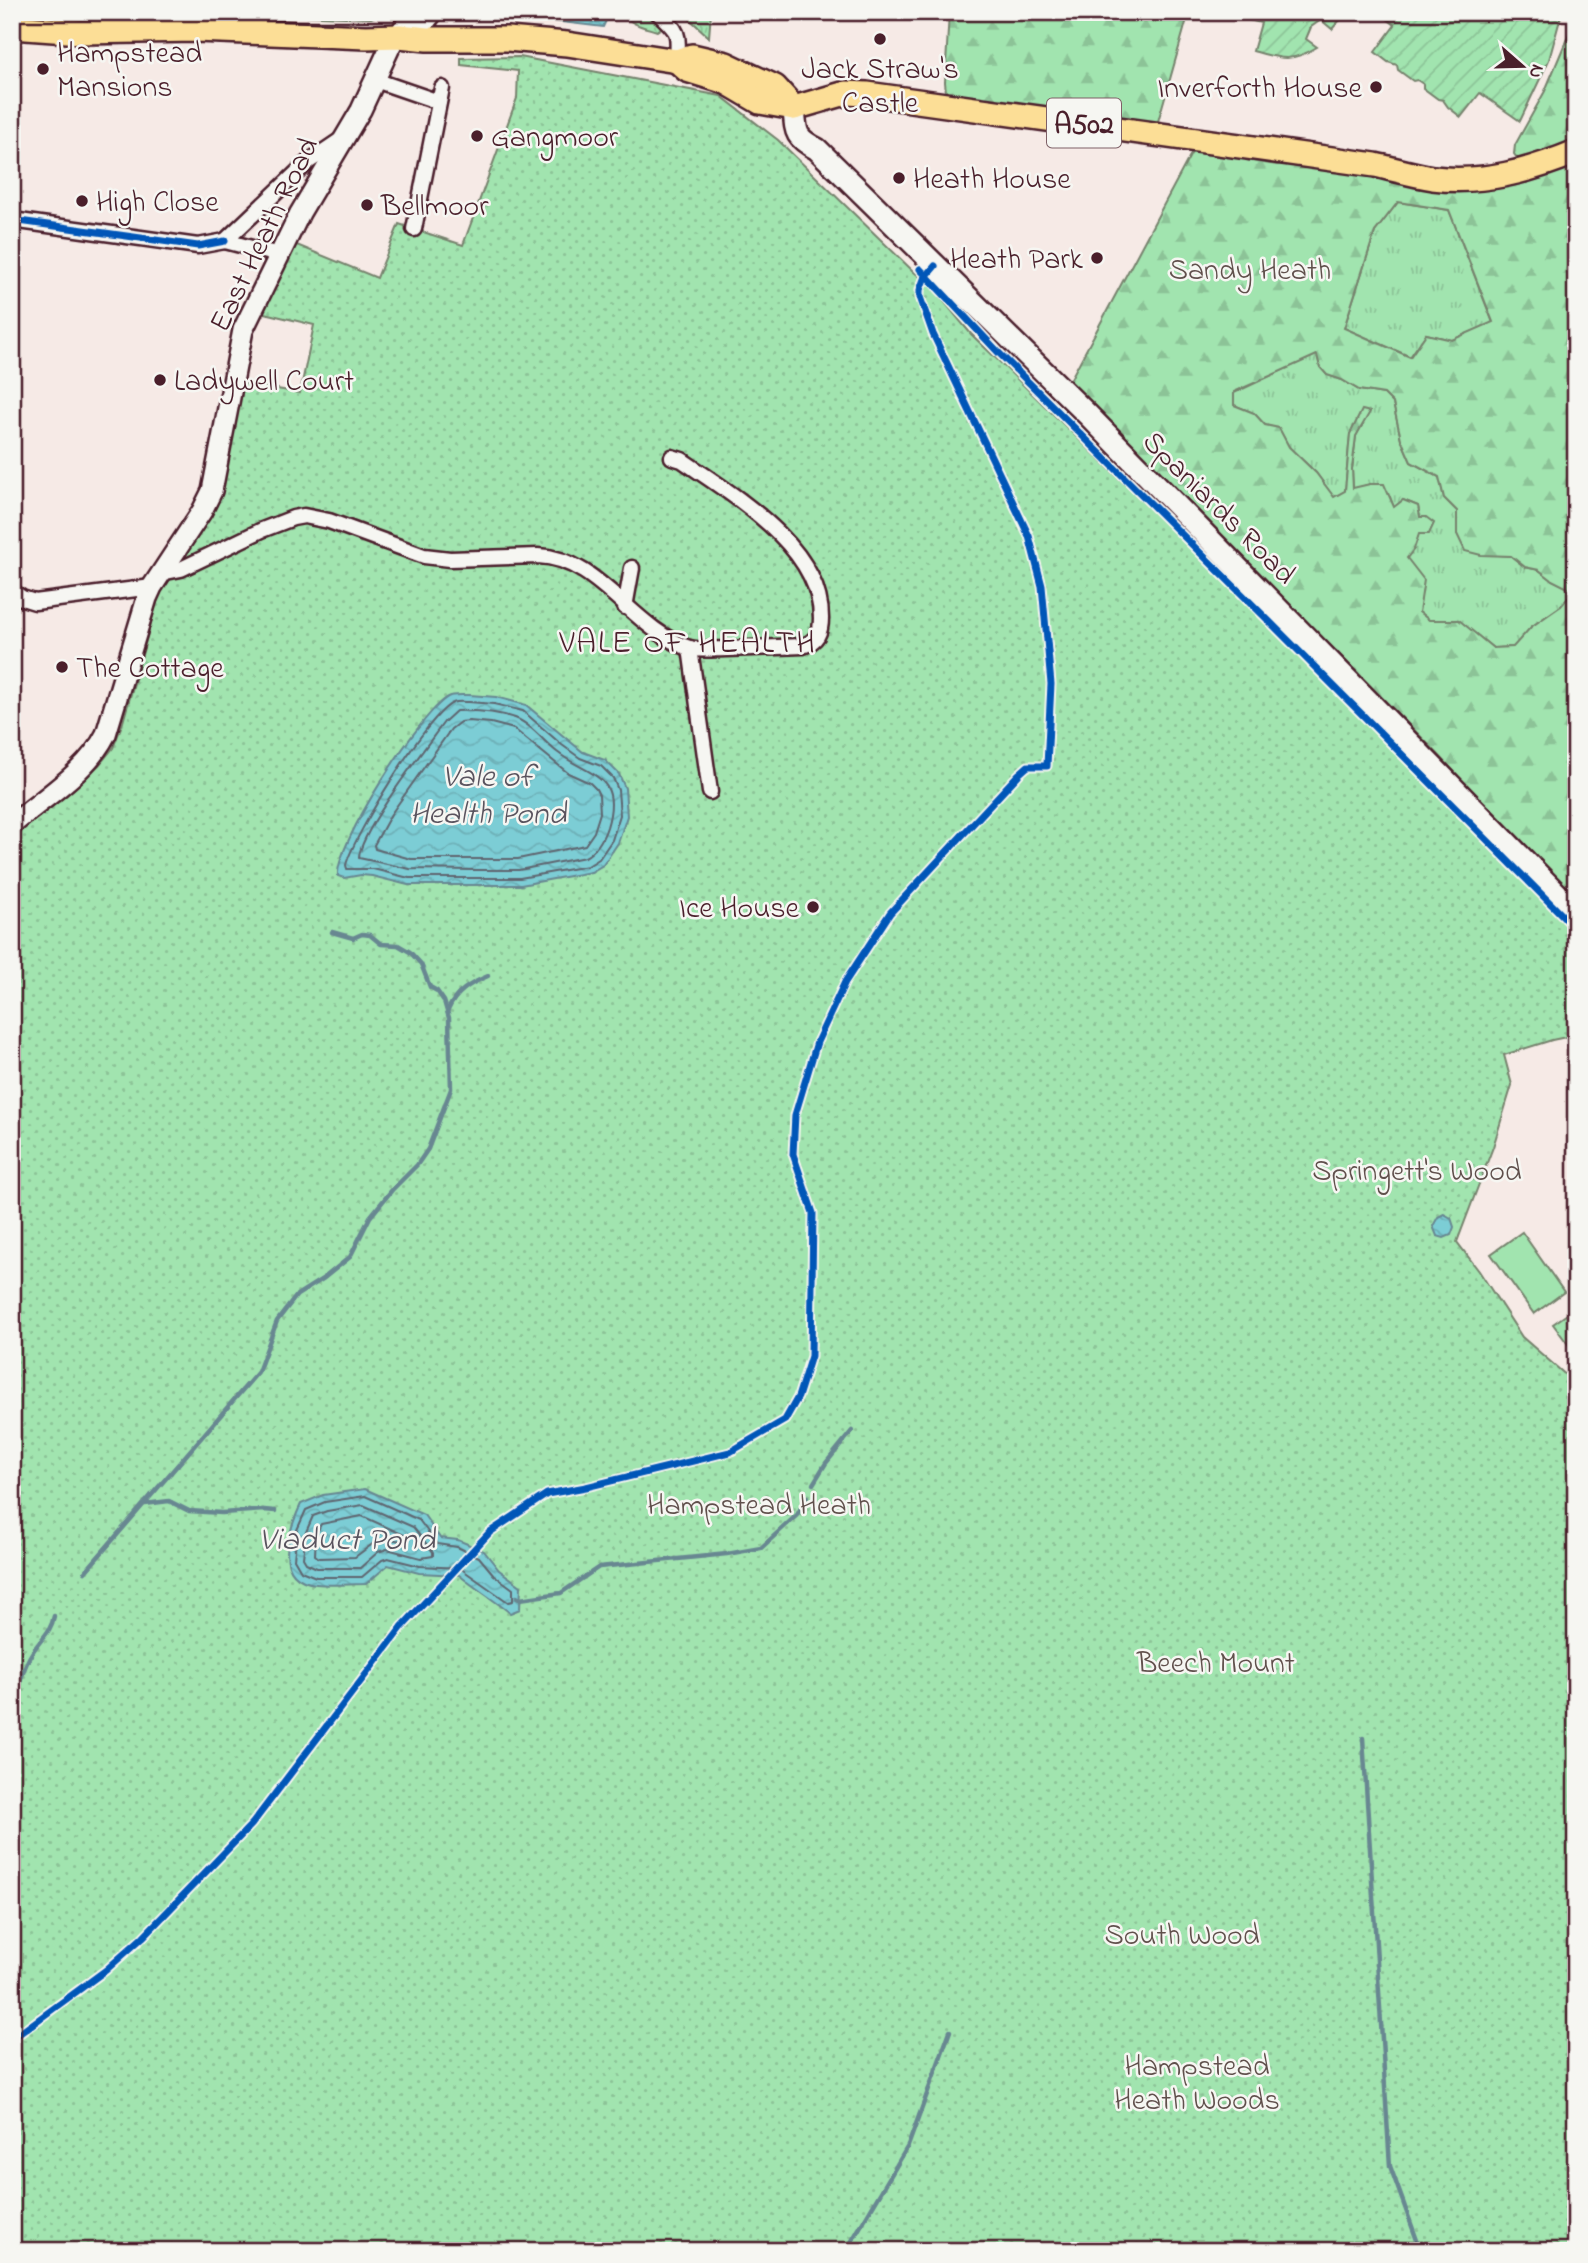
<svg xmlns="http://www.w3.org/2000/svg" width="1588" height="2263" font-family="'Indie Flower',sans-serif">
	<defs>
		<pattern id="grass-tufts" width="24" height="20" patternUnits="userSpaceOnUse" patternTransform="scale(1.75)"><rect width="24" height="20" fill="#a1e4af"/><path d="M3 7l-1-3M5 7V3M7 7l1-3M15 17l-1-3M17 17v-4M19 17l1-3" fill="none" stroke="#8cc397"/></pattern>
		<pattern id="forest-firs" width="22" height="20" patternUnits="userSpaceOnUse" patternTransform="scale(1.75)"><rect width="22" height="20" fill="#a1e4af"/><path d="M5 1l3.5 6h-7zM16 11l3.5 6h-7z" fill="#8cc397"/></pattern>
		<pattern id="park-dots" width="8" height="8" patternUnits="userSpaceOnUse" patternTransform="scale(1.75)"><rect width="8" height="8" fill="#a1e4af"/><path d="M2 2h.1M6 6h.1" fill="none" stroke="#8cc397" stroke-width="1.8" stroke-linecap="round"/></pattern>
		<pattern id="garden-furrows" width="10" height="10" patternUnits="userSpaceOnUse" patternTransform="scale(1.75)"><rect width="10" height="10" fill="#a1e4af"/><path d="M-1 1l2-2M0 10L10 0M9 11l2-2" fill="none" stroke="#8cc397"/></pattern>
		<pattern id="water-waves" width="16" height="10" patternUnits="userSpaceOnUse" patternTransform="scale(1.75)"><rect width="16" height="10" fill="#7ccdd5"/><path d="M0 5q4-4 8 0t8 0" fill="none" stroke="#6db0b7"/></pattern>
	</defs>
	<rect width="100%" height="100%" fill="#f6eae6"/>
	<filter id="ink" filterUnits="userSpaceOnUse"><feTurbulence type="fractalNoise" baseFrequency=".0143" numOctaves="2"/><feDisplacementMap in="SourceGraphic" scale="14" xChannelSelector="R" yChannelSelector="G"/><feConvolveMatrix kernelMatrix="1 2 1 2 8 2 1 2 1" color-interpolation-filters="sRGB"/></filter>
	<g filter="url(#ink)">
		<g fill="url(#grass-tufts)" stroke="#76826d" stroke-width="2">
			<path d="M623 12H646L663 27 657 31C645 27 629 25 623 12Z"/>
			<polygon points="682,12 711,12 709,37"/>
			<polygon points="1398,202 1449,210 1493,323 1452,340 1426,334 1411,357 1344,328 1375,232"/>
			<path d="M1317 354 1320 367 1327 375 1342 380 1359 390 1384 394 1393 403 1401 439 1411 462 1439 477 1444 498 1457 511V534L1497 555 1511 556 1525 567 1539 570 1552 580 1575 591 1561 606 1531 627 1514 647 1493 648 1458 620H1429L1419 612 1423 580 1406 559C1419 542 1422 526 1418 506L1403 500 1394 508 1390 497 1370 484 1353 489 1352 469 1356 436 1369 412 1350 434 1345 491 1334 498 1316 473 1289 447 1279 429 1265 425 1254 413 1234 405V393Z"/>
		</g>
		<g fill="url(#forest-firs)" stroke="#76826d" stroke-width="2" fill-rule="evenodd">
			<polygon points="224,12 385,12 371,18"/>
			<polygon points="949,12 1189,12 1157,125 949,95 946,92 945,82"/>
			<path d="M1576 17V897L1499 820 1438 754 1069 382 1193 150 1244 156 1246 160 1277 165 1288 163 1432 178 1574 152 1553 148 1526 158H1517L1514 154 1515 145 1545 91ZM1398 202 1449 210 1493 322 1452 340 1426 334 1410 357 1344 328 1375 232ZM1317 355 1320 367 1327 375 1342 380 1359 390 1384 394 1393 403 1401 439 1411 462 1439 477 1444 498 1457 511V534L1465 551 1481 555 1511 556 1525 567 1539 570 1552 580 1574 591 1561 606 1531 627 1513 647 1493 648 1459 620H1429L1419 612 1424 580 1407 558 1414 549 1419 534H1429L1434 523 1426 517H1420L1418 506 1403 500 1394 507 1384 484H1370L1353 488 1352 469 1356 436 1370 412 1362 410 1350 434 1345 491 1334 497 1316 473 1289 447 1279 428 1265 425 1254 413 1234 405V392Z"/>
		</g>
		<polygon fill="url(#park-dots)" stroke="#76826d" stroke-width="2" points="520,57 721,96 778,140 914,272 932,287 971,334 1271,627 1576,935 1576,1035 1552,1040 1504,1055 1512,1085 1493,1147 1457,1242 1479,1271 1522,1337 1576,1384 1576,2251 12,2251 12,838 99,765 113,748 123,722 160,591 221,496 232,381 300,393 314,325 260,312 292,243 377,278 399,224 463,245 517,98 518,71 461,65 461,58"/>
		<g fill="url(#garden-furrows)" stroke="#76826d" stroke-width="2">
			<path d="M1216 12H1347L1332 29 1321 20 1311 27 1306 39 1317 47C1291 63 1281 59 1253 51L1261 23Z"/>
			<polygon points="1378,12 1562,12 1549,60 1520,121 1480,93 1461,117 1448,107 1443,100 1438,99 1423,88 1423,84 1417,80 1413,81 1398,70 1397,65 1388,62 1375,52 1395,25"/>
		</g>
		<g fill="#a1e4af" stroke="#76826d" stroke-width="2">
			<polygon points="1522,1232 1564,1292 1534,1314 1491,1254"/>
			<polygon points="1576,1308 1576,1355 1553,1324"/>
		</g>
		<g fill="url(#water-waves)" stroke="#688791" stroke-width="2">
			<polygon points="472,12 610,12 603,27 528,18 479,17"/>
			<path d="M469 695 496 697 526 705 567 739 583 752 605 760 619 774 625 788 627 816 618 843 603 865 591 872 521 885H408L372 876 361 875 344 878 338 876C335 845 420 713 448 697 453 694 462 695 469 695Z"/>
			<polygon points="1444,1214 1451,1218 1454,1227 1451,1235 1444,1238 1437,1236 1433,1226 1438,1217"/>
			<path d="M365 1489 424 1515 440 1538 458 1540 484 1551 499 1570 521 1586 520 1609 510 1613C493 1599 476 1589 459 1575L419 1573 388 1565 366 1584C350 1584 332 1586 316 1584 271 1579 289 1530 301 1504L323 1495Z"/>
		</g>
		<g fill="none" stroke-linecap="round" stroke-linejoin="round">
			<g stroke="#5e656f" stroke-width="2">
				<polyline points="536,12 597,20 602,12"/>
				<path d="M469 702 494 704 523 711 562 745 580 758 601 766 613 778 618 790 620 815 612 840 599 859 588 866 520 878H409L373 869H347L346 865C353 837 429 712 453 703 457 701 464 702 469 702Z"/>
				<path d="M456 711C476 710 496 712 515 718 531 724 544 742 557 752 589 777 623 774 607 827 603 839 596 851 585 857L519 870H473L410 869 359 858C359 833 426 747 444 722Z"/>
				<polygon points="469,721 491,723 514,729 568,773 590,783 596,789 599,795 600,813 594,832 585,845 518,859 411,859 375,849 374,845 391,814 451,729 460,722"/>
				<polygon points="365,1496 419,1520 437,1544 457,1547 479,1557 494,1575 513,1589 513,1601 508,1602 460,1568 420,1566 388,1558 382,1560 362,1577 316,1577 301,1571 294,1559 297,1530 306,1510 325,1502"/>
				<polygon points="363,1505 413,1527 433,1552 433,1556 421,1558 387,1549 378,1552 360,1568 317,1568 306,1563 303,1558 306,1532 313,1516 327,1511"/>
				<polygon points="362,1516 404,1535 405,1539 402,1541 389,1539 378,1540 355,1557 319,1558 315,1555 316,1534 321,1524"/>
			</g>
			<g stroke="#688791" stroke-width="4.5">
				<path d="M448 1010C456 992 469 984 488 976"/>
				<polyline points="813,1484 826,1463 852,1431"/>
				<polyline points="145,1504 169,1501 189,1511 222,1513 264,1510 275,1511"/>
				<polyline points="85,1572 258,1372 277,1321 297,1295 324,1278 350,1257 370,1217 392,1190 417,1165 428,1149 451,1089 449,1018 444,1001 437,991 430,987 421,964 410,952 398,945 381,944 370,935 362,934 353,938 332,932"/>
				<polyline points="517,1597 520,1599 561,1593 599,1567 727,1554 761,1548 797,1515 807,1497"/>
				<path d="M15 1727C18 1708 16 1691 23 1673 25 1667 28 1659 32 1653 40 1639 51 1633 54 1616"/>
				<polyline points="1363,1738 1390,2166 1418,2243 1427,2251"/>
				<polyline points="846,2251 908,2146 950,2031"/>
			</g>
			<g stroke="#4a1f2b" stroke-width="19">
				<g id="minor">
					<path d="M657 12C679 32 679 31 677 61"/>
					<polyline points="375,80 439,102"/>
					<polyline points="12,220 198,246 225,241"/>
					<polyline points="414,229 442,88"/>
					<polyline points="279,255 225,241 308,162 342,139"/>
					<path d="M161 573 181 569 262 530 293 518 304 516 329 521 424 556 450 559 538 556C599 558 632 629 689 648 700 651 715 649 727 649 752 648 777 647 803 646 817 641 821 633 821 618 821 547 734 496 682 460L672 457"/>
					<polyline points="12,591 22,598 35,602 152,587"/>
					<polyline points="625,607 632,568"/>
					<polyline points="690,648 710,792"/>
				</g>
			</g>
			<g stroke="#4a1f2b" stroke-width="24">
				<g id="tertiary">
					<polyline points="399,36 422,26 433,12"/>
					<path d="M12 825C44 797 87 772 106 734L147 598 152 587 202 511 212 491 243 330 300 213 361 110 391 45 415 12"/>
				</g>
			</g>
			<g stroke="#4a1f2b" stroke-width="26">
				<path id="secondary" d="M794 108C796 132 794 137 817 149L1088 415 1576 913"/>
			</g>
			<g stroke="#4a1f2b" stroke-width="28">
				<g id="primary">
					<polyline points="12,27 81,32 196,30 366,37 399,36 427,39 507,39 567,44 677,61 692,56 726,64 775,87 794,108"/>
					<path d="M677 61 687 70 726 82 760 102 794 108 846 93 867 94 1375 165C1394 169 1413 175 1433 178 1483 184 1530 171 1576 152"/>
				</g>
			</g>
			<use href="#minor" stroke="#f6f6f2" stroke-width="14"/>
			<use href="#tertiary" stroke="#f6f6f2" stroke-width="19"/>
			<use href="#secondary" stroke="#f6f6f2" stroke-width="21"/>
			<use href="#primary" stroke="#fcde96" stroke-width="23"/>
			<g stroke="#f6f6f2" stroke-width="11">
				<g id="cycleway">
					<polyline points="12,220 198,246 225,241"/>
					<polyline points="920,269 999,353 1266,618 1576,929"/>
					<polyline points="12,2039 106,1970 143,1937 252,1824 402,1627 490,1532 547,1494 586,1487 730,1452 785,1420 798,1397 811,1356 813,1213 793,1154 795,1115 817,1042 845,982 890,913 1019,774 1028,766 1047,766 1051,684 1042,586 1029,536 933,334 920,297 920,290 924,279 935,266"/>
				</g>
			</g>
			<use href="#cycleway" stroke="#0057b8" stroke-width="7"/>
		</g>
	</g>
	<g fill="#4a1f2b" stroke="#f6f6f2" stroke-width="2.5">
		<circle cx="880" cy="39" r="7"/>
		<circle cx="43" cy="69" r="7"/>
		<circle cx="1376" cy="87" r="7"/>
		<circle cx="477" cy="136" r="7"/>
		<circle cx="899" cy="178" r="7"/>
		<circle cx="82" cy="201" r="7"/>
		<circle cx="367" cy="205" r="7"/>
		<circle cx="1097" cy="258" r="7"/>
		<circle cx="160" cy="380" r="7"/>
		<circle cx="62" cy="667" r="7"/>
		<circle cx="813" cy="907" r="7"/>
	</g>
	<g text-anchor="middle" stroke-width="5" stroke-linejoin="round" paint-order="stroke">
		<rect fill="#f6f6f2" stroke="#7e6067" stroke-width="2" x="1047" y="98.5" width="74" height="49" rx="5"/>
		<g font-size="28" font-weight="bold" fill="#4a1f2b">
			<text x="1084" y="133">A502</text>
		</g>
		<g font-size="30" fill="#4a1f2b" stroke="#f6f6f2" text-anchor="start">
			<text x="57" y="62">Hampstead<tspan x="57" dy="34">Mansions</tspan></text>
			<text x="880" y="78" text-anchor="middle">Jack Straw's<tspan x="880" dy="34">Castle</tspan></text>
			<text x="1362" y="97" text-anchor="end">Inverforth House</text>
			<text x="491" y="146">Gangmoor</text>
			<text x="913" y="188">Heath House</text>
			<text x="96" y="211">High Close</text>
			<text x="381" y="215">Bellmoor</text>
			<text x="1083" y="268" text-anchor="end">Heath Park</text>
			<text x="174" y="390">Ladywell Court</text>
			<text x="76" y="677">The Cottage</text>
			<text x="799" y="917" text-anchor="end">Ice House</text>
		</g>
		<g font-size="30" fill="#4a1f2b" stroke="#f6f6f2">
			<text transform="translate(263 234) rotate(-64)" y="10">East Heath Road</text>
			<text transform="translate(1220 507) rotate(45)" y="10">Spaniards Road</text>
		</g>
		<g font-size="30" fill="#60504c" stroke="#f6f6f2">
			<text x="1250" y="279">Sandy Heath</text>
			<text x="1417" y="1180">Springett's Wood</text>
			<text x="759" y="1514">Hampstead Heath</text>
			<text x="1216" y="1672">Beech Mount</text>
			<text x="1182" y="1944">South Wood</text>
			<text x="1197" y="2075">Hampstead<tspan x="1197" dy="34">Heath Woods</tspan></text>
		</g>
		<g font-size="32" letter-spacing="2" fill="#4a1f2b" stroke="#f6f6f2">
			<text x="688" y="652">VALE OF HEALTH</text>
		</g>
		<g font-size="32" font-style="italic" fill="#59535e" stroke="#f6f6f2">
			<text x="488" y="786">Vale of<tspan x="488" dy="37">Health Pond</tspan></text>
			<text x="347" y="1549">Viaduct Pond</text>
		</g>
	</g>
	<rect width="1588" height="2263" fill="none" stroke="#f6f6f2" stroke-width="42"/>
	<rect x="21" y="21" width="1546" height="2221" fill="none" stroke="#4a1f2b" stroke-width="2.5" filter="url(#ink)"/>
	<g transform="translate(1522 66) rotate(110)" stroke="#f6f6f2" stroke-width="5" paint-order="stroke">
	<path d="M0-5L12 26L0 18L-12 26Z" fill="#4a1f2b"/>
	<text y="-10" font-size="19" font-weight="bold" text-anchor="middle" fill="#4a1f2b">N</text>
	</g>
</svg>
